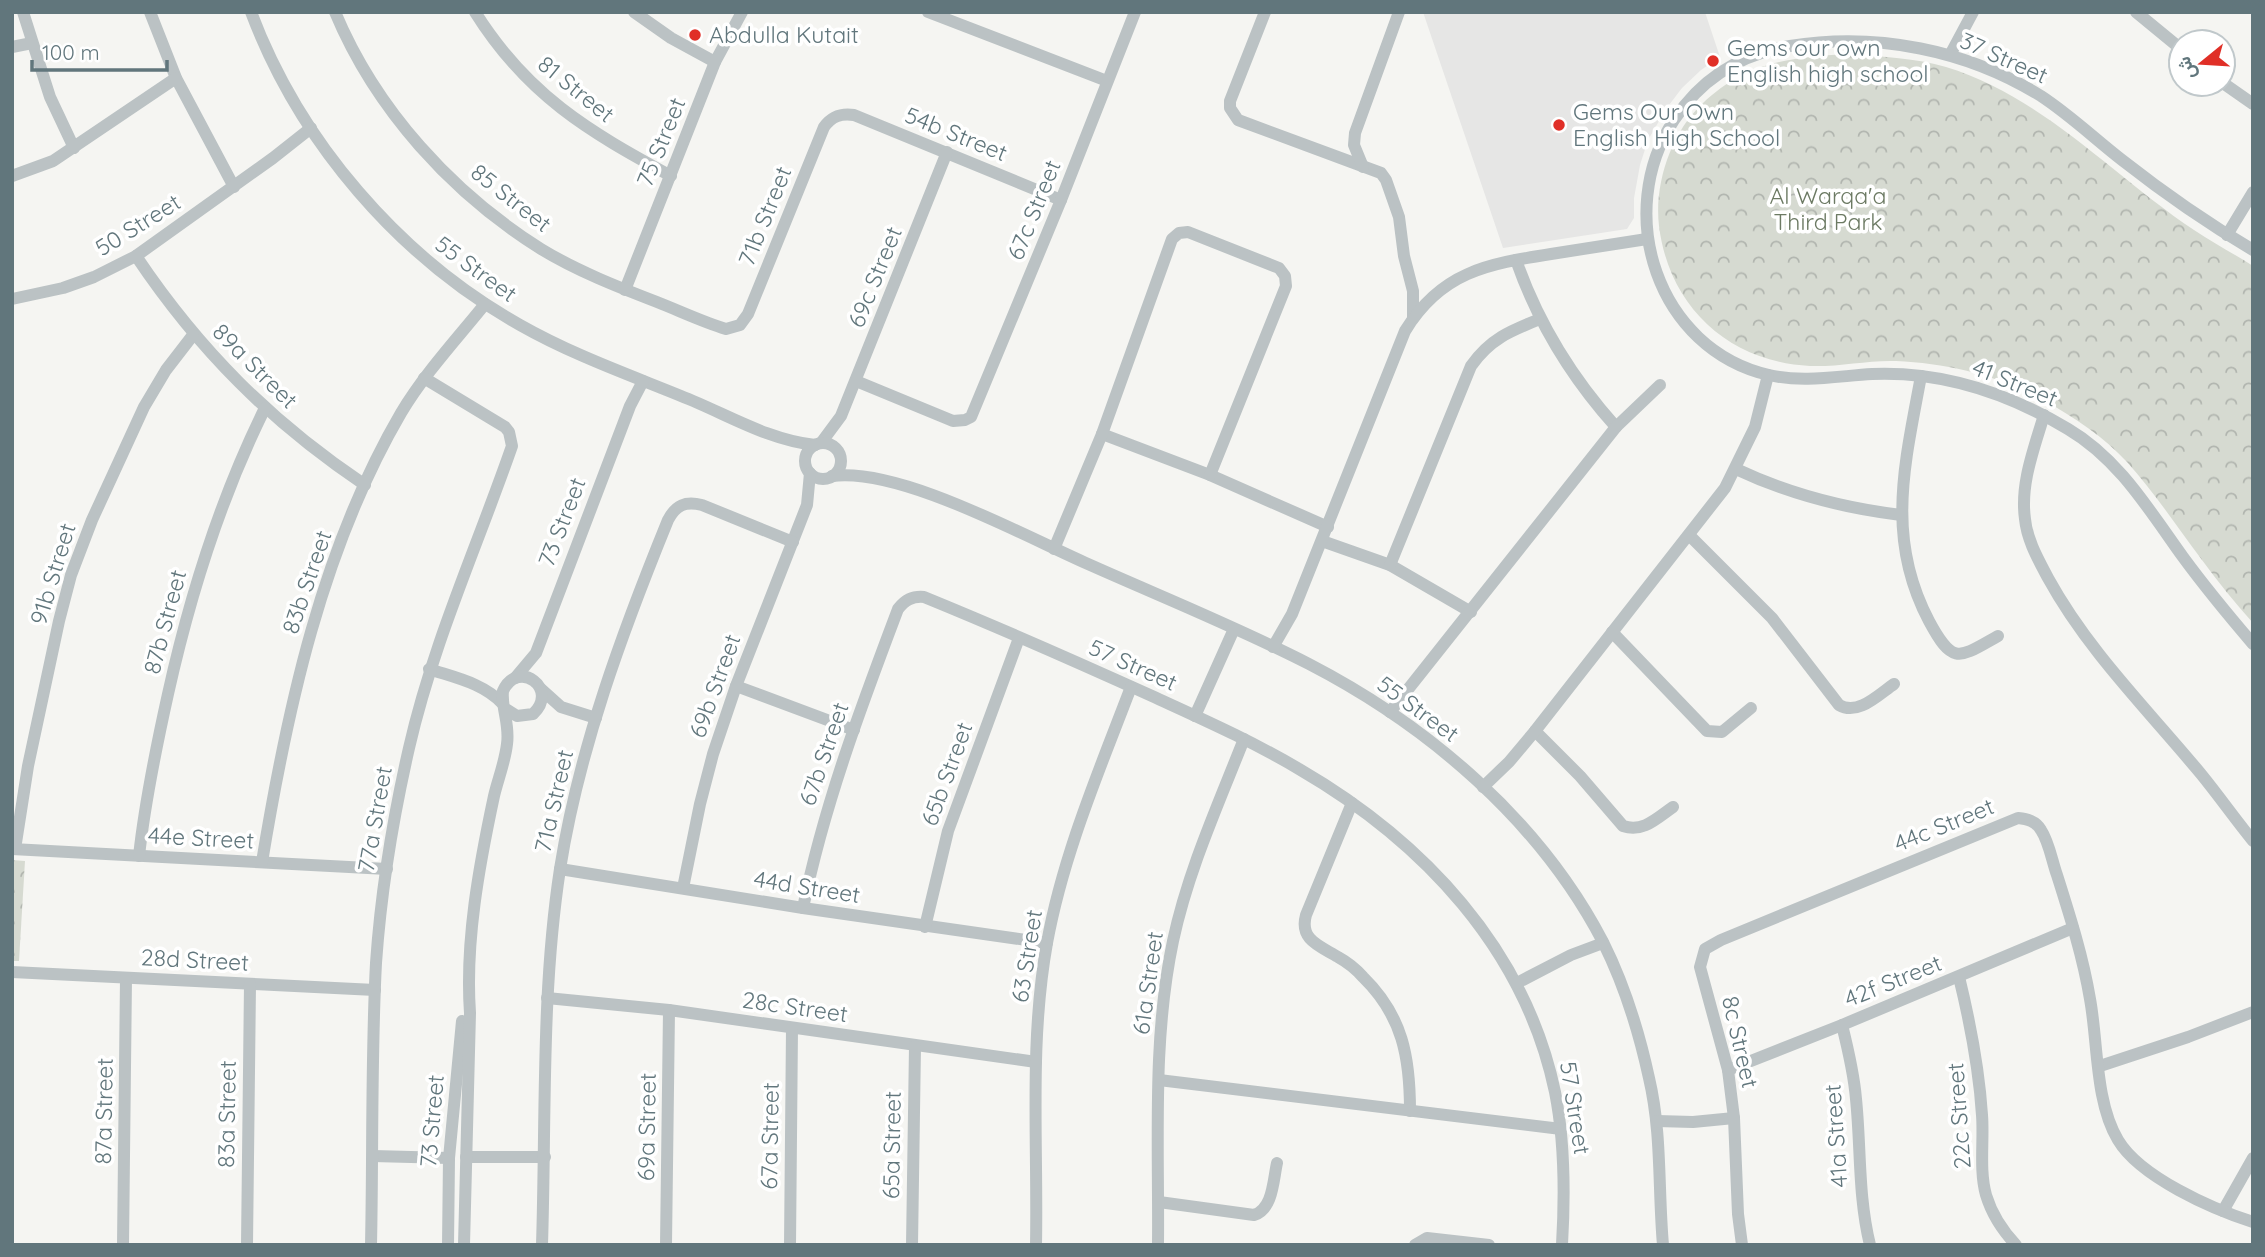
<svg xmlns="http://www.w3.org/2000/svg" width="2265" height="1257" font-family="Quicksand,Vazirmatn,sans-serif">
	<defs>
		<pattern id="park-crowns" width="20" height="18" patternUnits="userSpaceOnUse" patternTransform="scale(1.75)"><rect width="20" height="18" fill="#d6dad1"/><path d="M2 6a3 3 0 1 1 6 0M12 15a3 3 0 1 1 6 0" fill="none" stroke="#b1b5af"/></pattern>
	</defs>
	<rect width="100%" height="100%" fill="#f5f5f2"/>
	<polygon fill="#e6e6e5" points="1423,12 1705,12 1720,57 1701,70 1682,88 1666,109 1648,140 1640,165 1634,198 1634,218 1627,229 1503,248"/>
	<g fill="url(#park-crowns)">
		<path d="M1851 54C1882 57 1916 58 1946 67 2042 96 2112 175 2194 230 2213 243 2233 253 2253 266V623C2235 603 2218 582 2202 560 2177 527 2155 493 2127 462 2105 438 2074 417 2045 401 2000 376 1947 363 1896 361 1868 360 1839 367 1810 366 1729 362 1669 307 1659 226 1654 184 1671 133 1702 104 1747 61 1792 57 1851 54Z"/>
		<polygon points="12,860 25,861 19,961 12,961"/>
	</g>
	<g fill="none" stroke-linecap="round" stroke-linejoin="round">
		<g stroke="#bbc2c4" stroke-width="12">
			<polyline points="23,12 50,97 74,148"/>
			<polyline points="150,12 176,78 234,187"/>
			<path d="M251 12C300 142 399 257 520 325 571 354 627 374 681 396 725 413 767 440 815 445"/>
			<path d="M335 12C376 110 452 193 541 249 577 271 618 287 657 302 680 311 703 322 726 329L740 325 748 314 824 127C832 116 841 113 854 115L1061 200"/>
			<path d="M475 12C527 95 588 131 671 176"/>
			<polyline points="634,12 671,38 715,62"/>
			<polyline points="928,12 1107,81"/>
			<polyline points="1265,12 1230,101 1230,108 1238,120 1381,173 1386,180 1399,217 1404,256 1413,291 1413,318"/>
			<polyline points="2136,12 2181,49"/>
			<polyline points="12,47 32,43"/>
			<polyline points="1950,55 1973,12"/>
			<polyline points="2223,83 2253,104"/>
			<polyline points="1363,167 1354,145 1355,133 1399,12"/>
			<polyline points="12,176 53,161 176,78"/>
			<polyline points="2227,235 2253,192"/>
			<path d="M2253 250C2207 223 2164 193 2122 160 2095 139 2070 115 2041 96 1967 50 1877 32 1790 46 1741 54 1701 79 1674 120 1613 213 1657 349 1769 375 1803 383 1838 376 1872 374 1943 371 2008 393 2068 429 2119 459 2149 510 2183 557 2205 587 2229 616 2253 644"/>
			<path d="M136 256C199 350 271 422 365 485"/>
			<path d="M1516 260C1538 323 1571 377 1616 427"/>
			<polyline points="625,290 715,62 742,12"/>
			<polyline points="12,299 63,288 94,277 136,256 273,158 311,128"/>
			<path d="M1921 376C1905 463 1885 538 1929 621 1953 666 1959 658 1998 636"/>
			<polyline points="856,381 953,421 965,420 971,417 1061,200 1135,12"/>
			<path d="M2044 415C2034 449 2020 484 2025 519 2027 540 2038 559 2048 578 2088 651 2148 710 2201 774 2219 796 2235 819 2253 841"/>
			<polyline points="1102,434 1210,475 1328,527"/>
			<polyline points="821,443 841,416 947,152"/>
			<circle cx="823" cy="461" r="18"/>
			<path d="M1736 469C1789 494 1843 508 1901 515"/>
			<path d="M832 476C900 467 1024 536 1088 564 1162 597 1237 627 1309 664 1429 726 1540 821 1603 942 1624 984 1639 1032 1649 1078 1662 1133 1658 1189 1663 1245"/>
			<path d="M1689 535 1772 618 1839 705C1858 716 1878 695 1894 684"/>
			<polyline points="1322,541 1390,565 1471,612"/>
			<polyline points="1054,549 1102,434 1172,239 1179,233 1188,232 1279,268 1285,276 1286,286 1210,475"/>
			<path d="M1390 565 1471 366C1490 339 1510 331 1540 319"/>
			<polyline points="1612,632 1707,731 1722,732 1751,708"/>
			<path d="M1273 647 1292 614 1405 331C1441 272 1487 264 1551 254 1583 249 1615 244 1647 239"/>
			<path d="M429 669C456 678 483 683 503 704"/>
			<polyline points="515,678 536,653 630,406 643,381"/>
			<polyline points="736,686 854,730"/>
			<polyline points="541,689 561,707 596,718"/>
			<polyline points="1390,712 1616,427 1660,385"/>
			<polyline points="1195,716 1234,629"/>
			<path d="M1535 731 1580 776 1623 826C1643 833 1657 818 1673 807"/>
			<polyline points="1483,787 1509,762 1535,731 1725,488 1755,427 1768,375"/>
			<path d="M1352 803 1306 915C1299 940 1320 946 1338 957 1347 962 1356 969 1363 977 1403 1016 1410 1058 1410 1111"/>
			<polyline points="12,849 387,869"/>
			<polyline points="15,849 28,766 59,621 71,575 92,520 144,407 166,370 193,335"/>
			<path d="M139 856C145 801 156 748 168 694 190 595 220 499 265 408"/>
			<path d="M262 862C287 710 322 548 401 413 425 373 456 340 485 304"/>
			<polyline points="560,869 803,908 1047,943"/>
			<polyline points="683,888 700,804 713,754 736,686 807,505 810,473"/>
			<path d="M803 908C824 805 861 707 898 609 905 600 912 596 924 597 1000 628 1077 662 1152 696 1202 719 1252 741 1299 769 1423 841 1525 949 1555 1092 1565 1142 1565 1194 1562 1245"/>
			<polyline points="925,927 948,831 1019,638"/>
			<polyline points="12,972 375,990"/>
			<path d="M1959 977C1970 1022 1979 1068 1982 1115 1984 1140 1979 1170 1986 1195 1992 1215 2002 1230 2016 1245"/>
			<polyline points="1517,983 1571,955 1603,943"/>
			<polyline points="547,998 669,1010 1036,1062"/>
			<path d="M1842 1025C1848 1049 1854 1074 1856 1099 1861 1148 1858 1196 1870 1245"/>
			<polyline points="2100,1066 2188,1037 2253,1012"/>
			<polyline points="1728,1070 1842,1025 2073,928"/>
			<polyline points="1159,1080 1561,1129"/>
			<polyline points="1657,1121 1693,1122 1734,1118"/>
			<polyline points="373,1156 449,1158"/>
			<polyline points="466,1157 545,1157"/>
			<path d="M1159 1202 1254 1215C1273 1209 1273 1181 1277 1163"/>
			<polyline points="2223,1211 2253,1158"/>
			<polyline points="123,1245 126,978"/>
			<polyline points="247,1245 250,984"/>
			<path d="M371 1245C373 1151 371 1057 376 963 381 891 393 818 409 748 433 643 477 547 512 446L509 432 505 427 424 378"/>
			<polyline points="448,1245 449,1158 462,1021"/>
			<path d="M464 1245 470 1013C465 942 479 866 494 796 498 779 505 762 507 744 510 724 501 708 503 691 518 658 560 689 533 714L517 716 506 709"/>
			<path d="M542 1245C546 1119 541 993 560 869 579 749 622 633 668 520 676 505 685 501 702 505L793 542"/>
			<polyline points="666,1245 669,1010"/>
			<polyline points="790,1245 792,1028"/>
			<polyline points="912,1245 915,1046"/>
			<path d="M1036 1245C1038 1144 1029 1043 1047 943 1063 855 1099 771 1131 687"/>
			<path d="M1158 1245C1159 1144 1152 1040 1173 941 1188 871 1218 805 1244 739"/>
			<polyline points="1415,1245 1427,1238 1489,1245"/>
			<path d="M1742 1245 1738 1214 1734 1118 1728 1070 1700 967 1705 949 1721 940 2018 818C2027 819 2036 821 2041 830 2049 842 2052 861 2057 875 2070 916 2083 957 2090 999 2098 1042 2095 1102 2118 1140 2140 1177 2212 1209 2253 1222"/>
		</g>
	</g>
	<g fill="#e02f27" stroke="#fff" stroke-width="2.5">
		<circle cx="695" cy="35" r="7"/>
		<circle cx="1713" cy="61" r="7"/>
		<circle cx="1559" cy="125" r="7"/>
	</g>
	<g text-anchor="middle" stroke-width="7" stroke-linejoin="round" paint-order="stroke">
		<g font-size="23" fill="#61767c" stroke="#fff" text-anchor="start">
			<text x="709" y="43">Abdulla Kutait</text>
			<text x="1727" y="56">Gems our own<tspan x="1727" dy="26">English high school</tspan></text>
			<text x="1573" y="120">Gems Our Own<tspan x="1573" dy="26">English High School</tspan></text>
		</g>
		<g font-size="23" fill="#61767c" stroke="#fff">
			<text transform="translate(2004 58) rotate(24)" y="8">37 Street</text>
			<text transform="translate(576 89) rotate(39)" y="8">81 Street</text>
			<text transform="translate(956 134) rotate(22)" y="8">54b Street</text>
			<text transform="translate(661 142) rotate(-68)" y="8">75 Street</text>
			<text transform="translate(511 198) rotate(38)" y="8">85 Street</text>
			<text transform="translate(1034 210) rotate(-68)" y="8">67c Street</text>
			<text transform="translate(765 216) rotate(-68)" y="8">71b Street</text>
			<text transform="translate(138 225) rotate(-32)" y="8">50 Street</text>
			<text transform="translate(476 269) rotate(36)" y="8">55 Street</text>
			<text transform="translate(875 277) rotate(-68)" y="8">69c Street</text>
			<text transform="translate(255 366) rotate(45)" y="8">89a Street</text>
			<text transform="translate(2015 383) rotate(22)" y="8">41 Street</text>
			<text transform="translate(562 522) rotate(-69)" y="8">73 Street</text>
			<text transform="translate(53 574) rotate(-73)" y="8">91b Street</text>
			<text transform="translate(307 582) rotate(-71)" y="8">83b Street</text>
			<text transform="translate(165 622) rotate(-75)" y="8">87b Street</text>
			<text transform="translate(1133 665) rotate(24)" y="8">57 Street</text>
			<text transform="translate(715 686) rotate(-70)" y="8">69b Street</text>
			<text transform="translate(1418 709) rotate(36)" y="8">55 Street</text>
			<text transform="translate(824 754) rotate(-71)" y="8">67b Street</text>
			<text transform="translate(947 774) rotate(-70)" y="8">65b Street</text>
			<text transform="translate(554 801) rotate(-77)" y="8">71a Street</text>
			<text transform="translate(375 819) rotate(-80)" y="8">77a Street</text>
			<text transform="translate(1944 825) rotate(-22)" y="8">44c Street</text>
			<text transform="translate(201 838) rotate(3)" y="8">44e Street</text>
			<text transform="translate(807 887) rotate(9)" y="8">44d Street</text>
			<text transform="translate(1027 956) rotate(-81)" y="8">63 Street</text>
			<text transform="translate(195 960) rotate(3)" y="8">28d Street</text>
			<text transform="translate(1893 981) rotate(-22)" y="8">42f Street</text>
			<text transform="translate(1148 983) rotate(-82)" y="8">61a Street</text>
			<text transform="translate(795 1007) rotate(8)" y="8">28c Street</text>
			<text transform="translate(1740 1042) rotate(77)" y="8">8c Street</text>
			<text transform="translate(1575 1108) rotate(81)" y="8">57 Street</text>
			<text transform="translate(104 1111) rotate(-89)" y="8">87a Street</text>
			<text transform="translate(227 1114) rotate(-89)" y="8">83a Street</text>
			<text transform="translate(1959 1116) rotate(-94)" y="8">22c Street</text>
			<text transform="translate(432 1121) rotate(-85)" y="8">73 Street</text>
			<text transform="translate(647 1127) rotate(-89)" y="8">69a Street</text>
			<text transform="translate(770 1136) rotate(-89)" y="8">67a Street</text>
			<text transform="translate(1836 1136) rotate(-94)" y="8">41a Street</text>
			<text transform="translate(892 1145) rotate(-89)" y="8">65a Street</text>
		</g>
		<g font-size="23" fill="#6c7a63" stroke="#fff">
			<text x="1828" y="204">Al Warqa'a<tspan x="1828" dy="26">Third Park</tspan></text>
		</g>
	</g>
	<rect width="2265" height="1257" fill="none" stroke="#61767c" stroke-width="28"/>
	<g transform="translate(2202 63) rotate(252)"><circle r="33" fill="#ffffff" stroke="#c0c8cb" stroke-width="2"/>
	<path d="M0-5L12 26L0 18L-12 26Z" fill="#e02f27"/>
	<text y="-10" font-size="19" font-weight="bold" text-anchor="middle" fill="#61767c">ش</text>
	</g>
	<path d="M32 60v10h135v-10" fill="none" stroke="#61767c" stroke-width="3.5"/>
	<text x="42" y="60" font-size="21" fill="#61767c" stroke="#ffffff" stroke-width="5" paint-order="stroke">100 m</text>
</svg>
